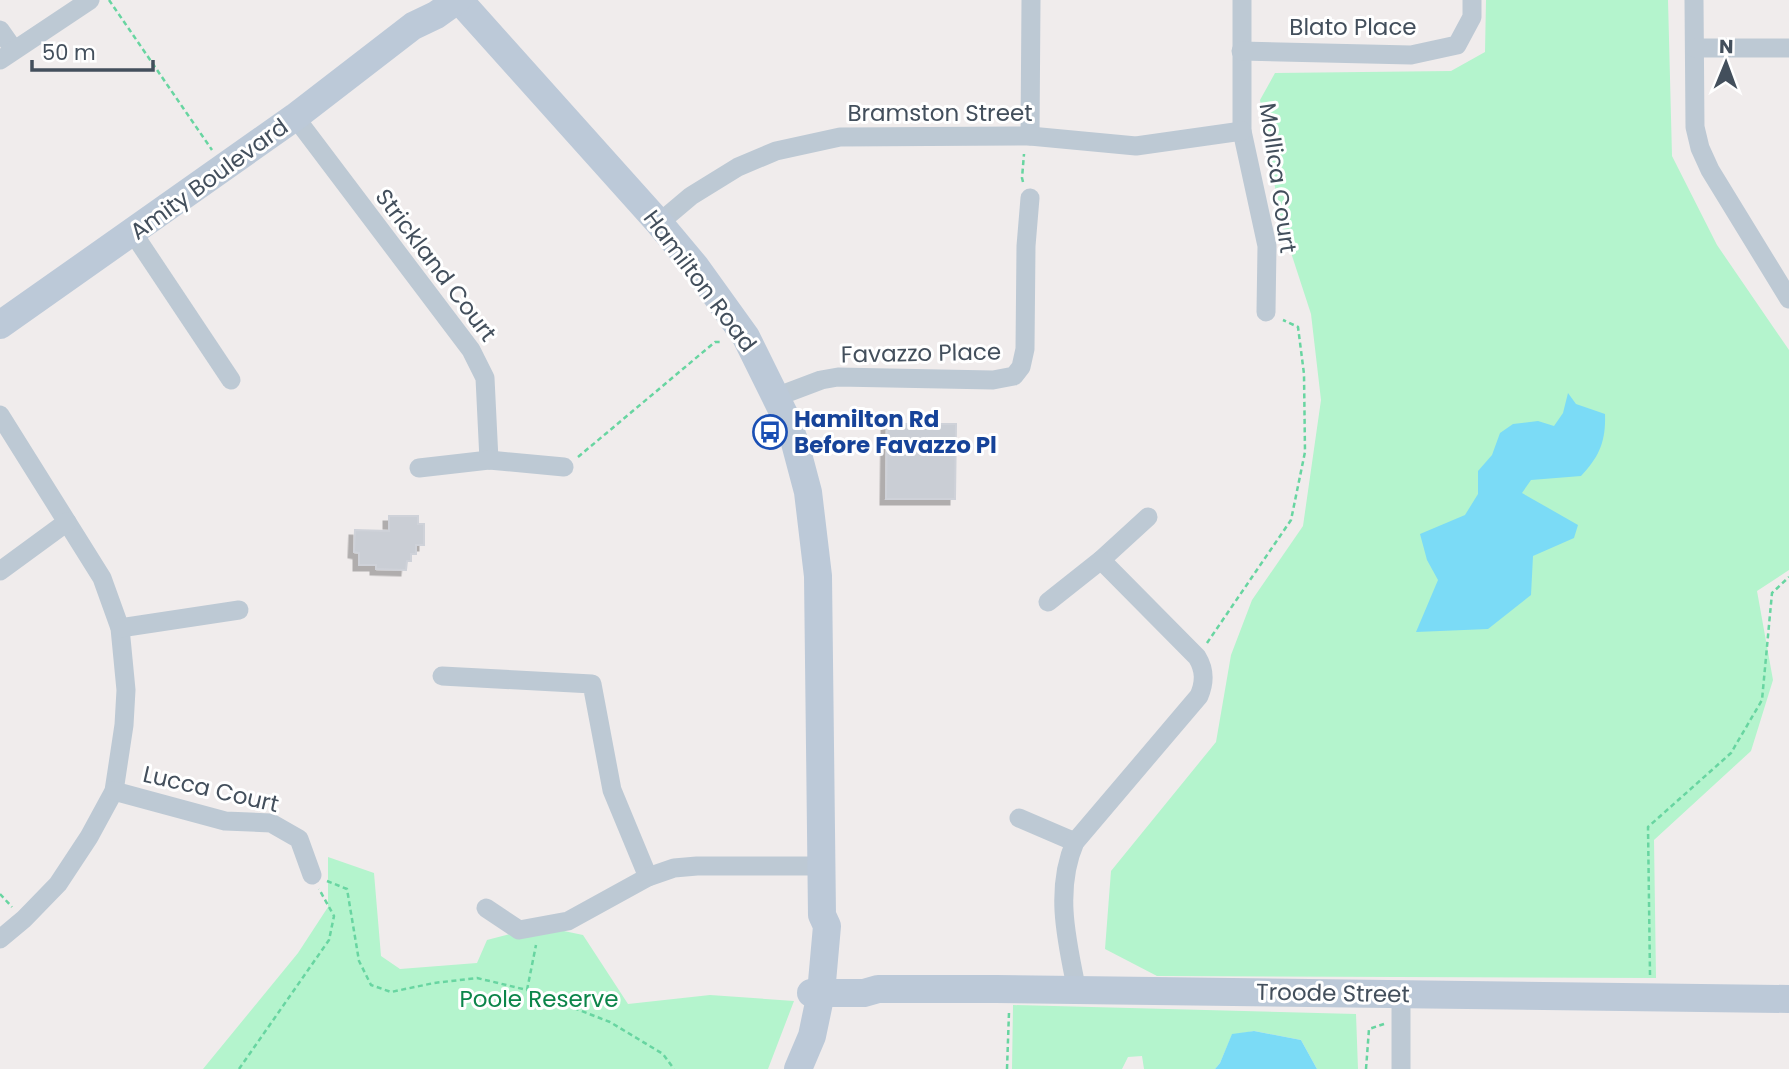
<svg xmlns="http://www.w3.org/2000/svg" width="1789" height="1069" font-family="Poppins,sans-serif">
	<defs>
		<filter id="shadow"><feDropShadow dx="-5.5" dy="5.5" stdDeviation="0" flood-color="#0004"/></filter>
	</defs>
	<rect width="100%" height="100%" fill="#f0ecec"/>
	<g fill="#b4f4cd">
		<polygon points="1486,0 1668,0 1672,156 1717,245 1789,350 1789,570 1757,591 1773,680 1751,751 1654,840 1656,978 1157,976 1105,949 1111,871 1216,742 1231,655 1252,600 1303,526 1321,400 1311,314 1281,222 1260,100 1275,73 1451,71 1485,52"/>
		<polygon points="328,857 374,873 381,956 400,969 477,963 487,940 540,926 583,935 628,1004 710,995 794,1001 768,1069 203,1069 298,953 328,907"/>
		<polygon points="1013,1005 1356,1014 1358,1069 1317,1069 1301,1040 1254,1031 1232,1035 1220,1063 1215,1069 1144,1069 1142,1056 1128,1057 1122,1069 1012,1069"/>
	</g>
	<g fill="#7bdbf6">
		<path d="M1568 393 1576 404 1605 414C1606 442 1599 457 1581 476L1531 480 1522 493 1578 525 1574 538 1533 556 1531 595 1488 629 1416 632 1438 580 1427 560 1420 534 1465 515 1478 494V471L1492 455 1500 433 1513 424 1538 421 1554 426 1563 413Z"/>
		<polygon points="1254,1031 1301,1040 1317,1069 1215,1069 1220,1063 1232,1034"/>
	</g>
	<g fill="#caced5" stroke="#cfd2d9" stroke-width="2" filter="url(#shadow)">
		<polygon points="887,424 956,424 955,499 886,499"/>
		<polygon points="389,516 418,516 418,524 424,524 424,545 416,545 416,554 411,554 411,561 407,561 406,570 376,569 376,565 359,565 359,553 354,552 355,530 389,531"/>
	</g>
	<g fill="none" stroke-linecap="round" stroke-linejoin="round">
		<g stroke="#68d5a1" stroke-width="2.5" stroke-dasharray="5 3.5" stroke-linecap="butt">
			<polyline points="109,0 212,150"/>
			<polyline points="1023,182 1022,178 1024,154"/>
			<polyline points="578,457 715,342 722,342"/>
			<polyline points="1207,643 1291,520 1305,452 1304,374 1298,327 1283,320"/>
			<polyline points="327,881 347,889 359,961 371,985 391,992 434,983 477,978 527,990 610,1022 663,1054 674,1069"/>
			<polyline points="0,894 12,907"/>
			<polyline points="1650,975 1648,827 1731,753 1762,700 1772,593 1789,577"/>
			<polyline points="527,990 536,945"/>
			<polyline points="239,1069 329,940 334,916 319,889"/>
			<polyline points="1007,1069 1009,1012"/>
			<polyline points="1366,1069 1369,1029 1384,1024"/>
		</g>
		<g stroke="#bdc9d4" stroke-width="19">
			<polyline points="1242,0 1242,131 1267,246 1266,312"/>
			<polyline points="1694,0 1695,127 1700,148 1710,170 1789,299"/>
			<polyline points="0,30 14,50"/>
			<polyline points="1695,48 1789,48"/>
			<polyline points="1241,51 1411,55 1457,45 1472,17 1472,0"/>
			<polyline points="0,60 90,0"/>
			<polyline points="295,117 471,350 485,378 489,460"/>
			<polyline points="1030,136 1031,0"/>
			<polyline points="659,223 691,196 738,167 776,151 840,137 1030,136 1136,146 1242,131"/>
			<polyline points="133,233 231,380"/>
			<polyline points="776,397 821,380 838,377 993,380 1014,376 1021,367 1025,349 1026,246 1030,198"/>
			<polyline points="0,415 102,578 120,628 126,690 124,725 114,791 89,837 58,884 24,919 0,939"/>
			<polyline points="419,468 489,460 564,467"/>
			<polyline points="0,571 67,522"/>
			<polyline points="1048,602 1101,560 1148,517"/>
			<polyline points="120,628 239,610"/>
			<polyline points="442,676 592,684 612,790 648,877"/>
			<polyline points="114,791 225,821 271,823 299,839 312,875"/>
			<polyline points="1019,818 1075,842"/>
			<polyline points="486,908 519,930 568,921 648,877 674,868 697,866 821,866"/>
			<path d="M1077 991C1067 942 1054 890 1075 842L1199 696C1205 682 1205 670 1197 657L1101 560"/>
			<polyline points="1401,1069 1401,994"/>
		</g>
		<g stroke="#bcc9d8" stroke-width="28">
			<polyline points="459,0 659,223 695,266 746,337 786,418 795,443 808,492 818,576 822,915 827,926 821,993 812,1036 798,1069"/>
			<polyline points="0,325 295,117 413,26 436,15 457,0"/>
			<polyline points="811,993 864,993 878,989 996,989 1789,999"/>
		</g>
	</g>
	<defs>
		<g id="bus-ring" transform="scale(1.75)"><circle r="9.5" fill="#fff" stroke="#1a4fb4" stroke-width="1.5"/><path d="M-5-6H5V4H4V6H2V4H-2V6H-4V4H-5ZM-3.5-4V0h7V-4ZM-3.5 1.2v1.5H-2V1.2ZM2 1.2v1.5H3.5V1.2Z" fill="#1a4fb4"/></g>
	</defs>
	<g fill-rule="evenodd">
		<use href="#bus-ring" x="770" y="432"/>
	</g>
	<g text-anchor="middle" stroke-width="6" stroke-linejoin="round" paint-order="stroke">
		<g font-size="23" fill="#434f5c" stroke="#fff">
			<text x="1353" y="35">Blato Place</text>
			<text x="940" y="121">Bramston Street</text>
			<text transform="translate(1278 178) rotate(82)" y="8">Mollica Court</text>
			<text transform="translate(209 179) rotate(-36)" y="8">Amity Boulevard</text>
			<text transform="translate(436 265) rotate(53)" y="8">Strickland Court</text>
			<text transform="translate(700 281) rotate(53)" y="8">Hamilton Road</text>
			<text transform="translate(921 353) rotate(-1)" y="8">Favazzo Place</text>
			<text transform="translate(211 789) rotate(13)" y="8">Lucca Court</text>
			<text transform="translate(1333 993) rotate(1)" y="8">Troode Street</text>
		</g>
		<g font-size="23" font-weight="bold" fill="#164399" stroke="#fff" text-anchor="start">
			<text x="794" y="427">Hamilton Rd<tspan x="794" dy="26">Before Favazzo Pl</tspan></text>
		</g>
		<g font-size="23" fill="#0c854a" stroke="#fff">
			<text x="539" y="1007">Poole Reserve</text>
		</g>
	</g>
	<g transform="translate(1726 63) rotate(1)" stroke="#ffffff" stroke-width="5" paint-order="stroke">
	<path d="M0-5L12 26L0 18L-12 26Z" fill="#434f5c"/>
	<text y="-10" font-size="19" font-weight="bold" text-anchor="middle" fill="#434f5c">N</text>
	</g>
	<path d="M32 60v10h121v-10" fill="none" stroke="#434f5c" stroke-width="3.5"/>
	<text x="42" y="60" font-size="21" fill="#434f5c" stroke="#ffffff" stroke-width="5" paint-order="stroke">50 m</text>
</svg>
